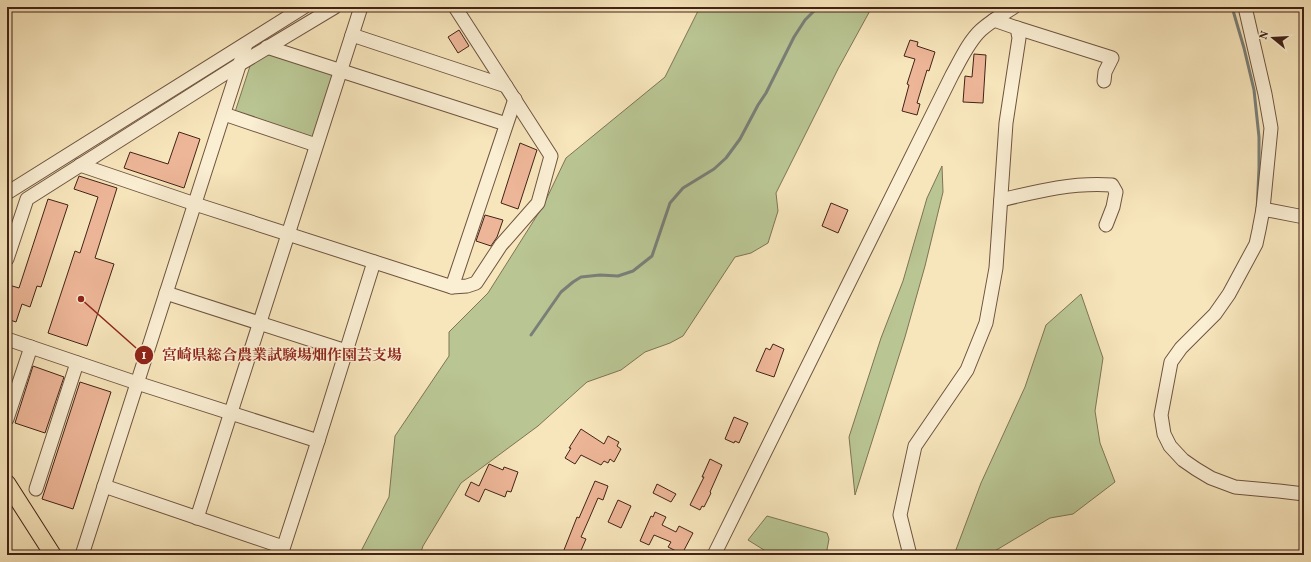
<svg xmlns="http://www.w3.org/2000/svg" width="1311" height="562" font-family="Vollkorn,'Noto Serif JP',serif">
	<rect width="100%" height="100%" fill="#f7e5bb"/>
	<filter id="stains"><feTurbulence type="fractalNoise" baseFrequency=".005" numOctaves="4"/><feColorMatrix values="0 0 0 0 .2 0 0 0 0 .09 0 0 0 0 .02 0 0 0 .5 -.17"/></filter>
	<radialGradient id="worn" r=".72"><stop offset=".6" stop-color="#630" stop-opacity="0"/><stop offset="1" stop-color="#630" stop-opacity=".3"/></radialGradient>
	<g fill="#b9c593" stroke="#7e7455">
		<polygon points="700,7 872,7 838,69 776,193 778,211 768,243 751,253 735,257 683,336 670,343 645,352 621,370 587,382 538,426 461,483 423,546 420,555 359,555 389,497 395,436 449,356 449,332 488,293 543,206 566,158 665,77"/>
		<polygon points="270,52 335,74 313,139 235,112 252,60"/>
		<polygon points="942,166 943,192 925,266 905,337 855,495 849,437 881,338 903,281 927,198"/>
		<polygon points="1081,294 1103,358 1095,411 1100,443 1115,482 1073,514 1050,518 988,555 954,555 981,483 1025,387 1046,325"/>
		<polygon points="767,516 827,533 829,539 826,555 772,555 748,540"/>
	</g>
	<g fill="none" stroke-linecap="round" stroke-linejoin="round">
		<g stroke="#7a7f78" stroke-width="3">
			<polyline points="1232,7 1244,48 1254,90 1259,137 1259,168 1257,212"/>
			<polyline points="531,335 561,292 573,282 581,277 600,275 618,276 633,271 652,256 670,203 683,188 714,169 726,158 740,139 758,105 766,93 794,37 805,20 818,7"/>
		</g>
	</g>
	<g fill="#edb698" stroke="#422317">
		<polygon points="459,30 469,46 458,53 448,37"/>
		<polygon points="910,40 918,42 917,46 935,52 929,71 927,70 917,103 920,104 917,115 902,111 909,85 907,84 915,59 904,56"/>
		<polygon points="974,54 986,55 983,103 963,102 965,76 972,77"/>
		<polygon points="179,132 200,139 184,188 124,168 130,152 168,164"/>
		<polygon points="520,143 537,150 518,209 501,203"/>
		<polygon points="79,176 117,188 95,258 114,264 87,346 48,333 75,251 80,253 98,197 74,189"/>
		<polygon points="48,199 68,205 41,287 37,286 30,307 22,304 16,322 7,319 7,292 9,285 19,288"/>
		<polygon points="831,203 848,210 838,233 822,226"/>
		<polygon points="485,215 503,220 497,237 491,246 476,241"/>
		<polygon points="773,344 784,349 774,377 756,371 766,348 770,350"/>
		<polygon points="33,366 64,377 45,433 15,423"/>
		<polygon points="80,382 111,392 73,509 42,499"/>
		<polygon points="734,417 748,423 739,443 735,441 734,443 725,439"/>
		<polygon points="581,429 604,444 608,436 619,442 617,446 621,449 614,462 610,459 608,463 604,461 601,465 581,455 575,464 565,458 571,448 569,448"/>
		<polygon points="710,459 722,465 710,492 711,493 704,507 702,506 700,510 690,505 704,477 702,477"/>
		<polygon points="489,464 503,470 504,467 518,472 511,492 507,491 505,497 485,489 479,502 465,495 471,482 479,486"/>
		<polygon points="595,481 608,486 603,500 598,498 589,519 581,537 586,539 579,555 562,555 577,517 579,518"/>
		<polygon points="657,484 676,494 671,502 653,493"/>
		<polygon points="618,500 631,506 621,528 608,522"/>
		<polygon points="655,512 666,517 662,525 676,532 679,526 693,533 682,554 668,547 671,542 654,535 649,545 640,541 651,516 653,517"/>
	</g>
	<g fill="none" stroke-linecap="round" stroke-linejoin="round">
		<g stroke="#6f5440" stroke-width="15">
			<g id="minor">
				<polyline points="1245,7 1265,94 1271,128 1263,209 1259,230 1256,244 1229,294 1215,314 1181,348 1171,362 1161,415 1164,434 1170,446 1183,460 1196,469 1211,478 1235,487 1279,491 1304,494"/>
				<polyline points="1017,28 1112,58 1105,72 1104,81"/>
				<polyline points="352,35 506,86"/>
				<polyline points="267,47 506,124"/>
				<polyline points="224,114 316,145"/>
				<polyline points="80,165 195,204 452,287 467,286 476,283 501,245 538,203 551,156 455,7"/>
				<polyline points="7,193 304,7"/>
				<path d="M1001 200C1038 191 1074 182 1112 185L1116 192 1113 207 1106 225"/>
				<polyline points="1263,209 1304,217"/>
				<polyline points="7,259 27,199 240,64 335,7"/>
				<polyline points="452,287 515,99"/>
				<polyline points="166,293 346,351"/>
				<polyline points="7,339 137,383 318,441"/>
				<polyline points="7,419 31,347"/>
				<polyline points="104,486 283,547"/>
				<polyline points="36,489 77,363"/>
				<polyline points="197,518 361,7"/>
				<polyline points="82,555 246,44"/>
				<polyline points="281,555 318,441 374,262"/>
				<path d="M714 555 952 75C960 61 968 42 981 30 991 21 1003 14 1014 7"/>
				<polyline points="910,555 900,515 915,446 967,370 986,323 996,268 1006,123 1019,38 1017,28 994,20"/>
			</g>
		</g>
		<g stroke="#422317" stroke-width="18">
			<polyline id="major" points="7,483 53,555"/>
		</g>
		<use href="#minor" stroke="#faeed3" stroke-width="13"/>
		<use href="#major" stroke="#f7e5bb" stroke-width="16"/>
	</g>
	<path fill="none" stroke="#8f2418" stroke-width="1.5" d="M81 299L144 355"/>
	<g fill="#8f2418" stroke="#faeed3" stroke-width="1.5">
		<circle cx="81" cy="299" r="4"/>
		<circle cx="144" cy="355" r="10"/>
	</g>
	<g font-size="12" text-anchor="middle" font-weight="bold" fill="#fff">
		<text x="144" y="359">1</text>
	</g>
	<g font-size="15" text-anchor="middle" font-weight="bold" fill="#8f2418" stroke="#faeed3" stroke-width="3" stroke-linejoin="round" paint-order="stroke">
		<text x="282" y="360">宮崎県総合農業試験場畑作園芸支場</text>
	</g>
	<rect width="1311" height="562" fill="none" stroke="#f7e5bb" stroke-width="24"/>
	<rect x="8" y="8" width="1295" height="546" fill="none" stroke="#422317" stroke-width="2"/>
	<rect x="12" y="12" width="1287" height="538" fill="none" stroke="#422317"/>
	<g transform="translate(1273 38) rotate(288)" stroke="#faeed3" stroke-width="3" paint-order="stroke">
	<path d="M0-3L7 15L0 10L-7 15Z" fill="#422317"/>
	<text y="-6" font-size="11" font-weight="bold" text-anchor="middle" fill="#422317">N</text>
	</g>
	<rect width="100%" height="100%" filter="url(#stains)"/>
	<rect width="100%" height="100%" fill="url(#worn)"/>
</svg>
